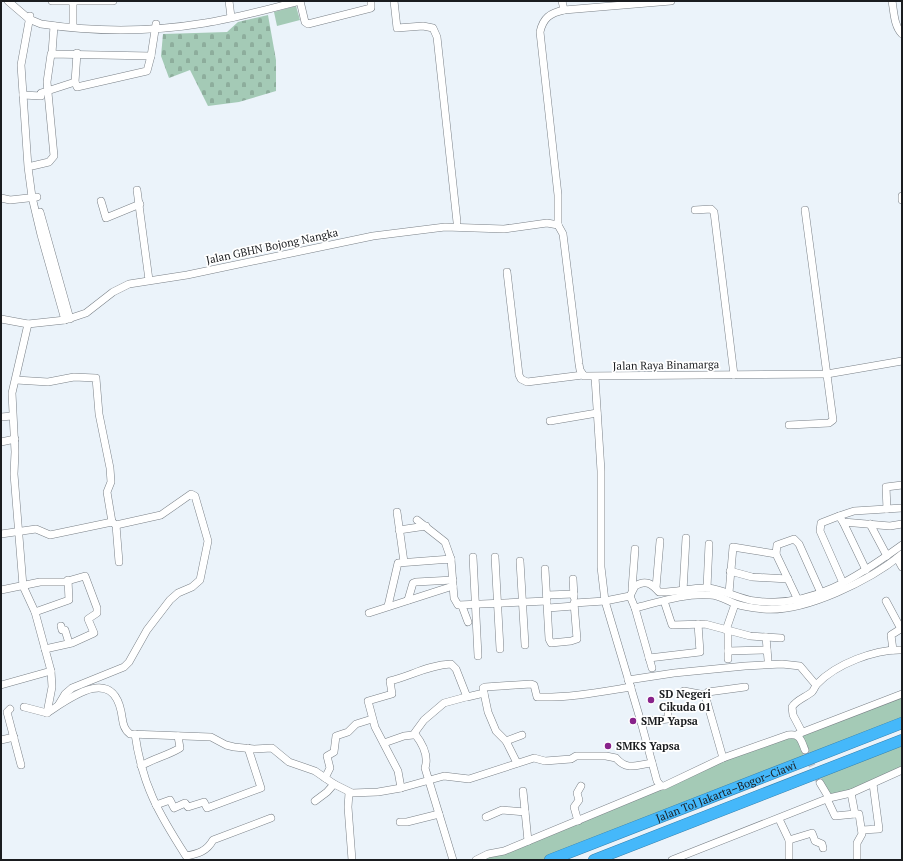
<svg xmlns="http://www.w3.org/2000/svg" width="903" height="861" font-family="'PT Serif',serif">
	<defs>
		<pattern id="cemetery-stones" width="16" height="16" patternUnits="userSpaceOnUse"><rect width="16" height="16" fill="#a4cab6"/><path d="M2 7V4a2 2 0 0 1 4 0v3zM10 15v-3a2 2 0 0 1 4 0v3z" fill="#8dad9c"/></pattern>
	</defs>
	<rect width="100%" height="100%" fill="#ebf3fa"/>
	<g fill="#a4cab6">
		<polygon points="296,6 300,20 277,26 274,12"/>
		<polygon points="902,694 902,723 550,860 475,860 710,764"/>
		<polygon points="902,740 902,769 829,798 816,773"/>
	</g>
	<polygon fill="url(#cemetery-stones)" points="268,15 276,60 276,91 239,102 208,106 190,70 169,78 161,56 163,34 227,32 238,22"/>
	<g fill="none" stroke-linecap="round" stroke-linejoin="round">
		<polyline stroke="#c1c8ce" stroke-width="7" stroke-dasharray="7 3.5" stroke-linecap="butt" points="805,750 820,783"/>
		<g stroke="#7a8087" stroke-width="8">
			<g id="minor">
				<path d="M8 1 29 19 41 24C95 32 151 32 205 23 237 18 268 9 300 1"/>
				<polyline points="52,1 113,1"/>
				<polyline points="73,1 73,26"/>
				<polyline points="229,1 231,17"/>
				<polyline points="300,1 305,22 308,24 371,8 371,1"/>
				<polyline points="394,1 397,28 423,26 433,28 437,37 457,222"/>
				<polyline points="562,1 564,10"/>
				<path d="M892 1C894 12 894 26 902 34"/>
				<polyline points="30,16 21,65 28,167 32,197 41,235 65,320"/>
				<polyline points="52,53 54,26"/>
				<polyline points="75,82 77,87 147,71 151,56"/>
				<polyline points="23,95 41,96 41,93 75,82 77,53"/>
				<polyline points="32,166 49,162 54,156 47,82 51,54 151,56 156,24"/>
				<polyline points="137,190 149,280"/>
				<polyline points="902,196 902,200"/>
				<polyline points="1,198 10,200 37,197"/>
				<polyline points="101,201 106,218 140,204"/>
				<polyline points="695,210 711,209 714,212 734,375"/>
				<polyline points="40,212 70,319"/>
				<polyline points="558,225 563,234 579,364 580,370 584,376 827,374 902,361"/>
				<path d="M558 225V195L540 32C543 18 550 13 564 10L671 1"/>
				<polyline points="507,272 519,375 521,379 527,382 583,375"/>
				<polyline points="1,319 28,324 65,320 86,313 113,292 129,284 187,275 373,236 445,227 504,229 547,223 558,225"/>
				<polyline points="28,324 12,393 15,452 14,474 23,586 35,612 51,671 52,687 47,713"/>
				<path d="M595 377 601 471V567L605 601 641 722 657 781 661 786H664L723 758 788 735C800 733 801 740 805 750"/>
				<polyline points="16,380 48,382 74,377 96,378 99,414 110,468 111,482 107,492 112,522"/>
				<polyline points="1,417 12,416"/>
				<polyline points="550,421 597,413"/>
				<polyline points="789,425 829,423 833,420 805,210"/>
				<polyline points="1,442 15,439"/>
				<polyline points="887,509 886,487 902,485"/>
				<polyline points="397,512 404,562"/>
				<polyline points="839,516 854,511 902,508"/>
				<polyline points="417,520 445,542 451,559"/>
				<polyline points="843,522 866,570"/>
				<polyline points="870,524 887,556"/>
				<polyline points="116,525 119,562"/>
				<polyline points="399,530 426,526"/>
				<polyline points="1,534 36,529 50,535 112,522 116,525 161,515 191,494 195,496 208,541 200,580 192,587 178,593 170,600 147,630 129,662 124,667 72,688 65,694 59,704"/>
				<polyline points="473,557 478,656"/>
				<polyline points="495,557 500,649"/>
				<polyline points="897,558 902,567"/>
				<polyline points="520,561 525,645"/>
				<polyline points="545,569 549,639 551,643 571,641 577,639 574,603 605,601 630,596 635,608 652,668"/>
				<polyline points="730,571 752,577 788,579"/>
				<polyline points="573,579 574,597"/>
				<polyline points="843,583 820,531 821,523 839,516 843,522 890,526 902,524"/>
				<polyline points="656,588 660,541"/>
				<polyline points="707,588 709,544"/>
				<polyline points="632,589 635,549"/>
				<polyline points="1,590 40,582 64,582 85,576 97,608 97,613 88,619 94,633 72,643 45,649"/>
				<polyline points="683,591 686,538"/>
				<polyline points="729,593 733,547 776,554"/>
				<polyline points="547,595 574,594"/>
				<path d="M630 596 635 586C646 579 652 584 659 592 675 593 692 587 708 588 725 590 739 599 755 601 811 609 859 576 902 545"/>
				<polyline points="408,600 413,583 416,582 453,580"/>
				<polyline points="798,600 776,554 777,545 794,539 799,544 821,593"/>
				<polyline points="664,601 672,625 705,624 750,636 781,638"/>
				<polyline points="886,601 900,627 899,630 891,635 893,650"/>
				<polyline points="388,606 398,563 451,559 454,598 458,605 547,601"/>
				<polyline points="462,606 468,622"/>
				<polyline points="548,608 574,606"/>
				<path d="M635 608C659 602 685 593 710 595 720 595 727 601 736 604 744 607 754 608 763 609 804 613 871 580 902 554"/>
				<polyline points="35,612 69,600 68,580"/>
				<polyline points="369,613 453,586"/>
				<polyline points="61,626 62,630 65,630 69,643"/>
				<polyline points="726,630 735,604"/>
				<polyline points="766,637 768,660"/>
				<polyline points="728,651 767,650"/>
				<polyline points="649,658 700,652 698,624"/>
				<polyline points="728,659 728,631"/>
				<polyline points="628,680 674,673 745,666 782,664 800,666 816,685"/>
				<polyline points="1,685 51,671"/>
				<polyline points="684,691 705,695"/>
				<polyline points="484,693 488,712 496,731 506,741"/>
				<path d="M24 707 47 713C70 698 111 666 121 711 123 720 122 728 130 734L211 737 226 745 234 747 254 749 272 748 289 762 315 771 334 784 352 793 378 792 401 788 444 776 469 779 534 758 545 761 571 759 576 756H606L616 758C627 771 636 765 652 763"/>
				<polyline points="10,709 7,712 21,765"/>
				<polyline points="641,722 668,719 668,712"/>
				<path d="M802 732 793 715 792 707C796 700 806 697 812 692 814 690 815 686 817 684 836 664 875 649 902 650"/>
				<path d="M135 734C142 785 159 814 186 856 198 854 207 851 213 840L271 818"/>
				<path d="M415 734C422 743 429 756 425 768L453 860"/>
				<polyline points="798,734 902,694"/>
				<polyline points="1,740 14,737"/>
				<polyline points="384,743 404,736 413,735 424,720 444,703 466,697"/>
				<polyline points="723,758 705,695 708,692 745,687"/>
				<polyline points="517,763 506,741 522,735"/>
				<path d="M141 766C154 758 167 756 180 748L178 736"/>
				<polyline points="325,778 330,768 327,756 334,752 336,736 348,732 356,724 372,719"/>
				<polyline points="820,783 829,798"/>
				<path d="M401 788 398 771 375 727 368 701 392 694 390 681C410 676 429 665 451 664L456 669 467 697 484 693 483 688 485 687 531 684 534 685 537 697C569 698 600 692 631 687"/>
				<polyline points="523,791 528,841"/>
				<polyline points="349,793 348,807 352,860"/>
				<polyline points="851,793 855,814 859,814 862,834 857,843 857,860"/>
				<polyline points="827,799 835,816 855,814"/>
				<polyline points="315,801 327,792 334,784"/>
				<polyline points="156,805 170,800 174,808 185,803 188,807 204,802 207,808 261,788 248,748"/>
				<polyline points="486,817 502,810 525,812"/>
				<polyline points="779,819 789,840 789,860"/>
				<polyline points="578,821 574,807 579,800 577,793 581,786"/>
				<polyline points="400,822 407,822 439,814"/>
				<polyline points="862,830 879,829 873,784"/>
				<polyline points="789,840 812,833 815,841 822,844 823,848"/>
				<polyline points="476,860 488,854 504,851 661,786"/>
				<polyline points="672,860 829,798 851,793 902,770"/>
			</g>
		</g>
		<g stroke="#3681ad" stroke-width="12">
			<g id="highway">
				<path id="s1" d="M550 860 902 723"/>
				<polyline points="594,860 902,740"/>
			</g>
		</g>
		<use href="#minor" stroke="#fff" stroke-width="7"/>
		<use href="#highway" stroke="#45b8fa" stroke-width="11"/>
	</g>
	<g fill="#88228a" stroke="#fff" stroke-width="1.5">
		<circle cx="651" cy="700" r="4"/>
		<circle cx="633" cy="721" r="4"/>
		<circle cx="608" cy="746" r="4"/>
	</g>
	<g text-anchor="middle" stroke-width="3.5" stroke-linejoin="round" paint-order="stroke">
		<g font-size="11" fill="#1a1c1f" stroke="#fff">
			<text transform="translate(272 246) rotate(-12)" y="4">Jalan GBHN Bojong Nangka</text>
			<text transform="translate(666 365) rotate(-1)" y="4">Jalan Raya Binamarga</text>
			<text dy="4" stroke="none"><textPath href="#s1" startOffset="189">Jalan Tol Jakarta–Bogor–Ciawi</textPath></text>
		</g>
		<g font-size="11" font-weight="bold" fill="#1a1c1f" stroke="#fff" text-anchor="start">
			<text x="659" y="698">SD Negeri<tspan x="659" dy="13">Cikuda 01</tspan></text>
			<text x="641" y="725">SMP Yapsa</text>
			<text x="616" y="750">SMKS Yapsa</text>
		</g>
	</g>
	<rect width="903" height="861" fill="none" stroke="#1a1c1f" stroke-width="4"/>
</svg>
